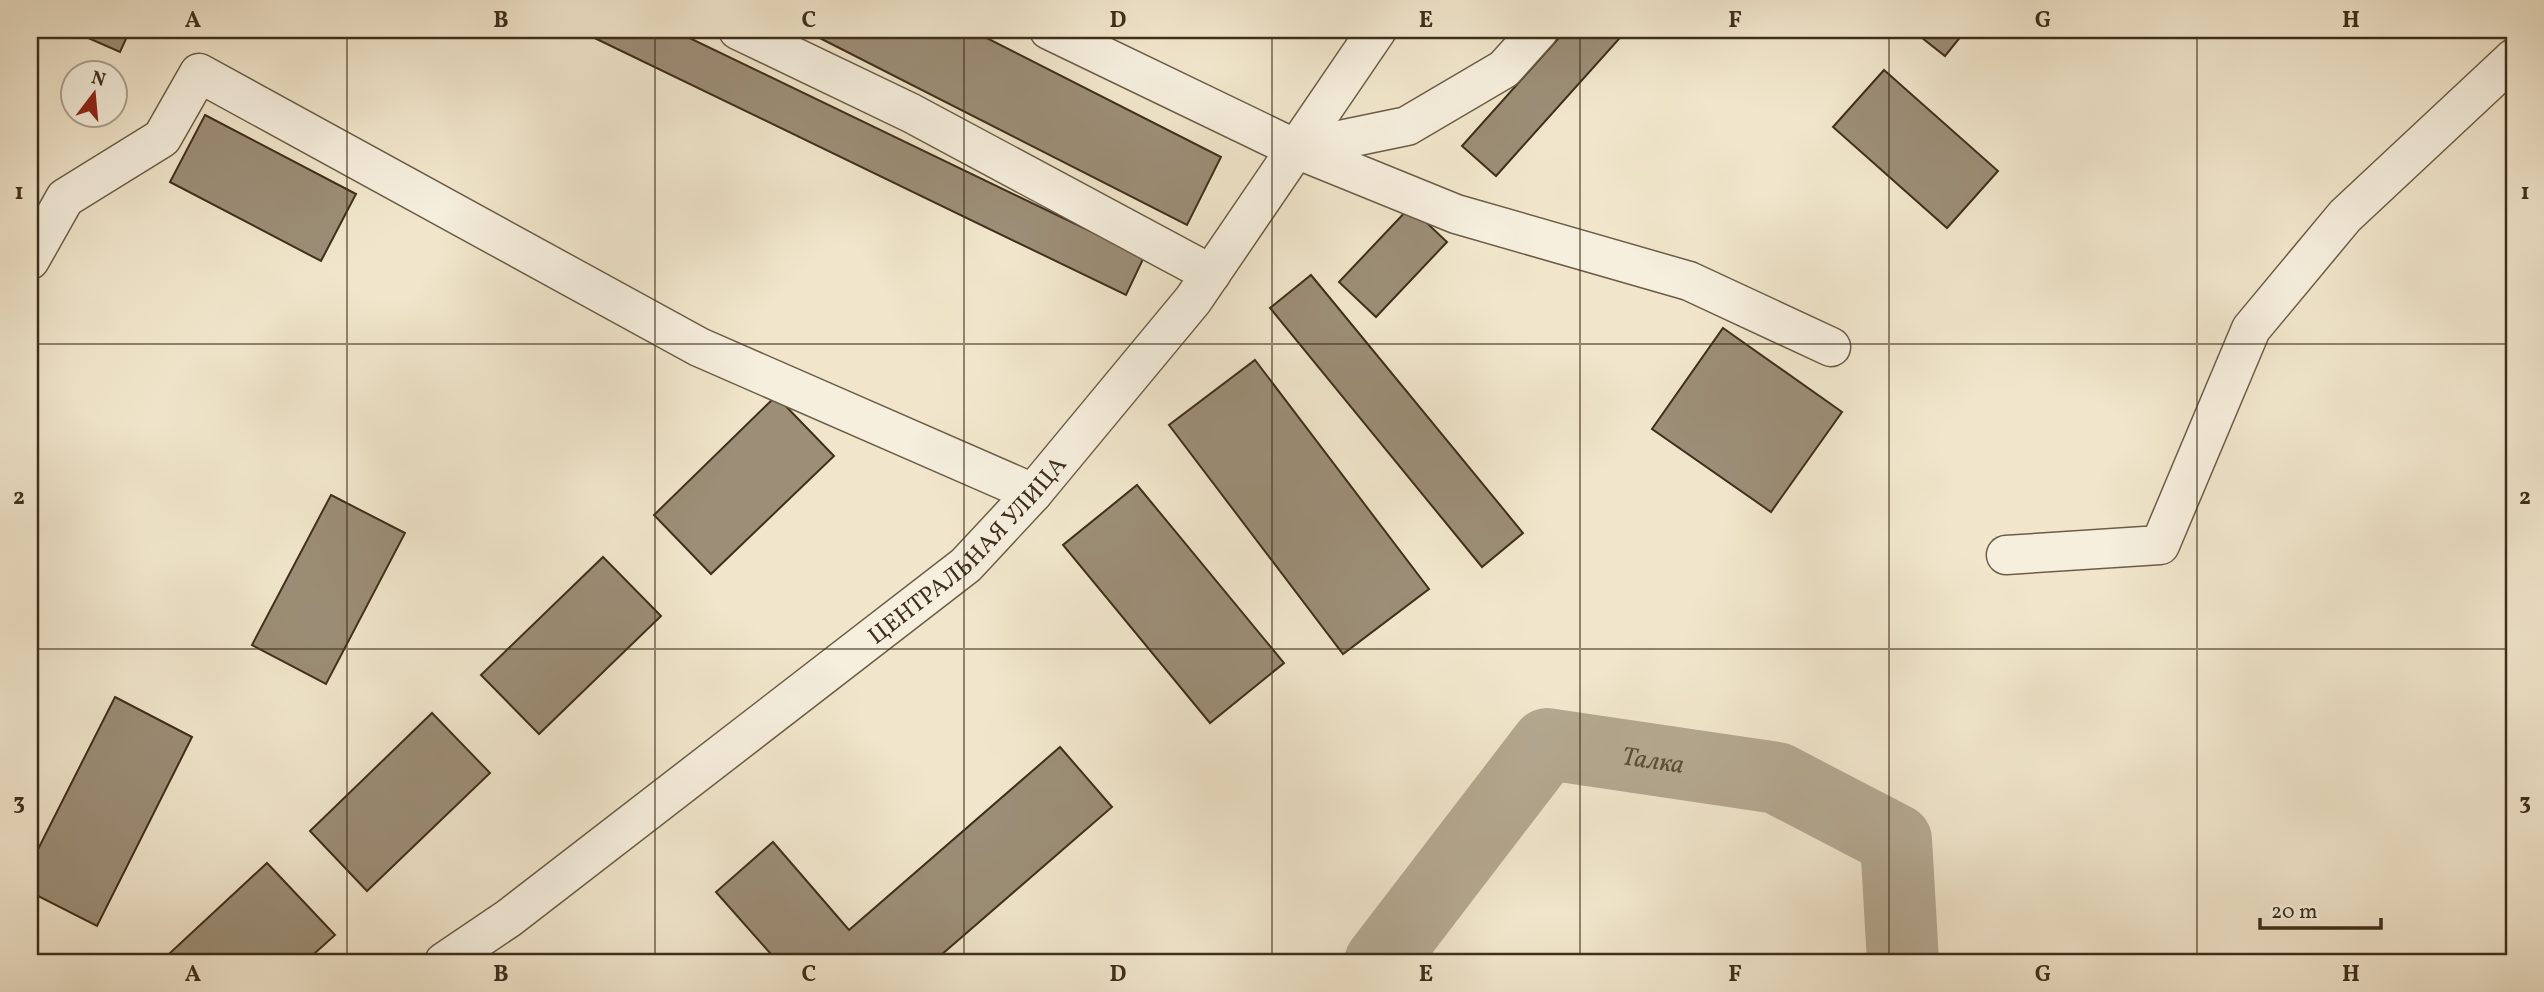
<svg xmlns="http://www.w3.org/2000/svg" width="2544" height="992" font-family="Vollkorn,serif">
	<rect width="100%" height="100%" fill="#f1e6cc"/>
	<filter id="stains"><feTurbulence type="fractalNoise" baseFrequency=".00286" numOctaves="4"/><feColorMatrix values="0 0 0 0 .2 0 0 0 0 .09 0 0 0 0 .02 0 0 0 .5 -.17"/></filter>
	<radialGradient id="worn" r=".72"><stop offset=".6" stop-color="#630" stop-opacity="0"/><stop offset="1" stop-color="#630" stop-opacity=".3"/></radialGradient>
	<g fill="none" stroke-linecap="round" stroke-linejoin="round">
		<path stroke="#b4a890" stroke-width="72" id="s1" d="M1380 962 1547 744 1777 778 1896 840 1903 962"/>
	</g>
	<g fill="#9c8e77" stroke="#3f2f1b" stroke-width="2">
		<polygon points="70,30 130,30 120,52"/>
		<polygon points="578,30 673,30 1144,257 1126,295"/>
		<polygon points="804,30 971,30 1221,157 1187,225"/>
		<polygon points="1566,30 1627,30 1496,176 1462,146"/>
		<polygon points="1912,30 1966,30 1945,56"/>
		<polygon points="1884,70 1998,171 1947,228 1833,127"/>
		<polygon points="205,115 356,194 321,261 170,182"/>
		<polygon points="1410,207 1447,242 1376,317 1339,282"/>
		<polygon points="1311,275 1523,533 1482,567 1270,308"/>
		<polygon points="1723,328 1842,412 1771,512 1652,429"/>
		<polygon points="1255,360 1429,589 1343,654 1169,425"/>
		<polygon points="776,396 834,456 711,574 654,515"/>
		<polygon points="1137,485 1284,663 1210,723 1063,545"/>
		<polygon points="331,495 405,533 326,684 252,645"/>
		<polygon points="603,557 661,616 539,734 481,675"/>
		<polygon points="115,697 192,737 97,926 30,892 30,865"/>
		<polygon points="432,713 490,773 367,891 310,831"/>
		<polygon points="1060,747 1112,807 933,962 778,962 716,892 773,842 849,930"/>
		<polygon points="267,863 335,935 305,962 179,962 170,953"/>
	</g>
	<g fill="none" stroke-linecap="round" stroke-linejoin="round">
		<g stroke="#6c5d47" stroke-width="41">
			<g id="minor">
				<polyline points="738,30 911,113 1211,274"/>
				<polyline points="1049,30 1296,149 1456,214 1689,281 1831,347"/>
				<polyline points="1296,149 1407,126 1504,69 1539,30"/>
				<polyline points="30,260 65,198 162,138 199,73 699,347 1033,493"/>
				<polyline points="2006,555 2160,545 2251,329 2345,216 2514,58"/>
				<path id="s2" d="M444 962 509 918 966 565 1033 493 1193 300 1377 30"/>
			</g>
		</g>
		<use href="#minor" stroke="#f6efde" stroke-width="38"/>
	</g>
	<path fill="none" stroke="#3f2f1b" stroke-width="2" stroke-opacity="0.55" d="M347 30V962M655 30V962M964 30V962M1272 30V962M1580 30V962M1889 30V962M2197 30V962M30 344H2514M30 649H2514"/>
	<g text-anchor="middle" stroke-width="5" stroke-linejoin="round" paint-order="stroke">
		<g font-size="24" fill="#3f2f1b" stroke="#f6efde">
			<text dy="8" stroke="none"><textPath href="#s2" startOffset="667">ЦЕНТРАЛЬНАЯ УЛИЦА</textPath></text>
		</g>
		<g font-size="26" font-style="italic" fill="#5c4d38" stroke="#f6efde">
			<text dy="9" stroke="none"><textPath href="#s1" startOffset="382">Талка</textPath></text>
		</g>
	</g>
	<rect width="2544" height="992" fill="none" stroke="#f1e6cc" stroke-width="77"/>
	<g transform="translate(94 94) rotate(16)"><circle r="33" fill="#f6efde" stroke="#ada290" stroke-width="2"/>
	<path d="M0-5L12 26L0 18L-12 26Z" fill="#8f2418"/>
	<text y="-10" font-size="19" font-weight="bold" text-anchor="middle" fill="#3f2f1b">N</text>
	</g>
	<path d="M2260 918v10h121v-10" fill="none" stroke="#3f2f1b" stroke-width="3.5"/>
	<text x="2271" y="918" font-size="21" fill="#3f2f1b" stroke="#f6efde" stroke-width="5" paint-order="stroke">20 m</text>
	<rect x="38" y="38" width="2468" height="916" fill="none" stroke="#3f2f1b" stroke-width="2.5"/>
	<g font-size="23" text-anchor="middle" font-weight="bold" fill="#3f2f1b">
		<text x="193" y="27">A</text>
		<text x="501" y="27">B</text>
		<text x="809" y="27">C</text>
		<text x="1118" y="27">D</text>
		<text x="1426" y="27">E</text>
		<text x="1735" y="27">F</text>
		<text x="2043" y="27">G</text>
		<text x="2351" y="27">H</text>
		<text x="19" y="199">1</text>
		<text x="2525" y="199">1</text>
		<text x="19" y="504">2</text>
		<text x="2525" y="504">2</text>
		<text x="19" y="809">3</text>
		<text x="2525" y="809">3</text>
		<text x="193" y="981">A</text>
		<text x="501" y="981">B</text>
		<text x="809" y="981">C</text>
		<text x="1118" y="981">D</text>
		<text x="1426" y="981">E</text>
		<text x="1735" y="981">F</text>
		<text x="2043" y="981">G</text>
		<text x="2351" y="981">H</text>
	</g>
	<rect width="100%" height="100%" filter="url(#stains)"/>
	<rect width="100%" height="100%" fill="url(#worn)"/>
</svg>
